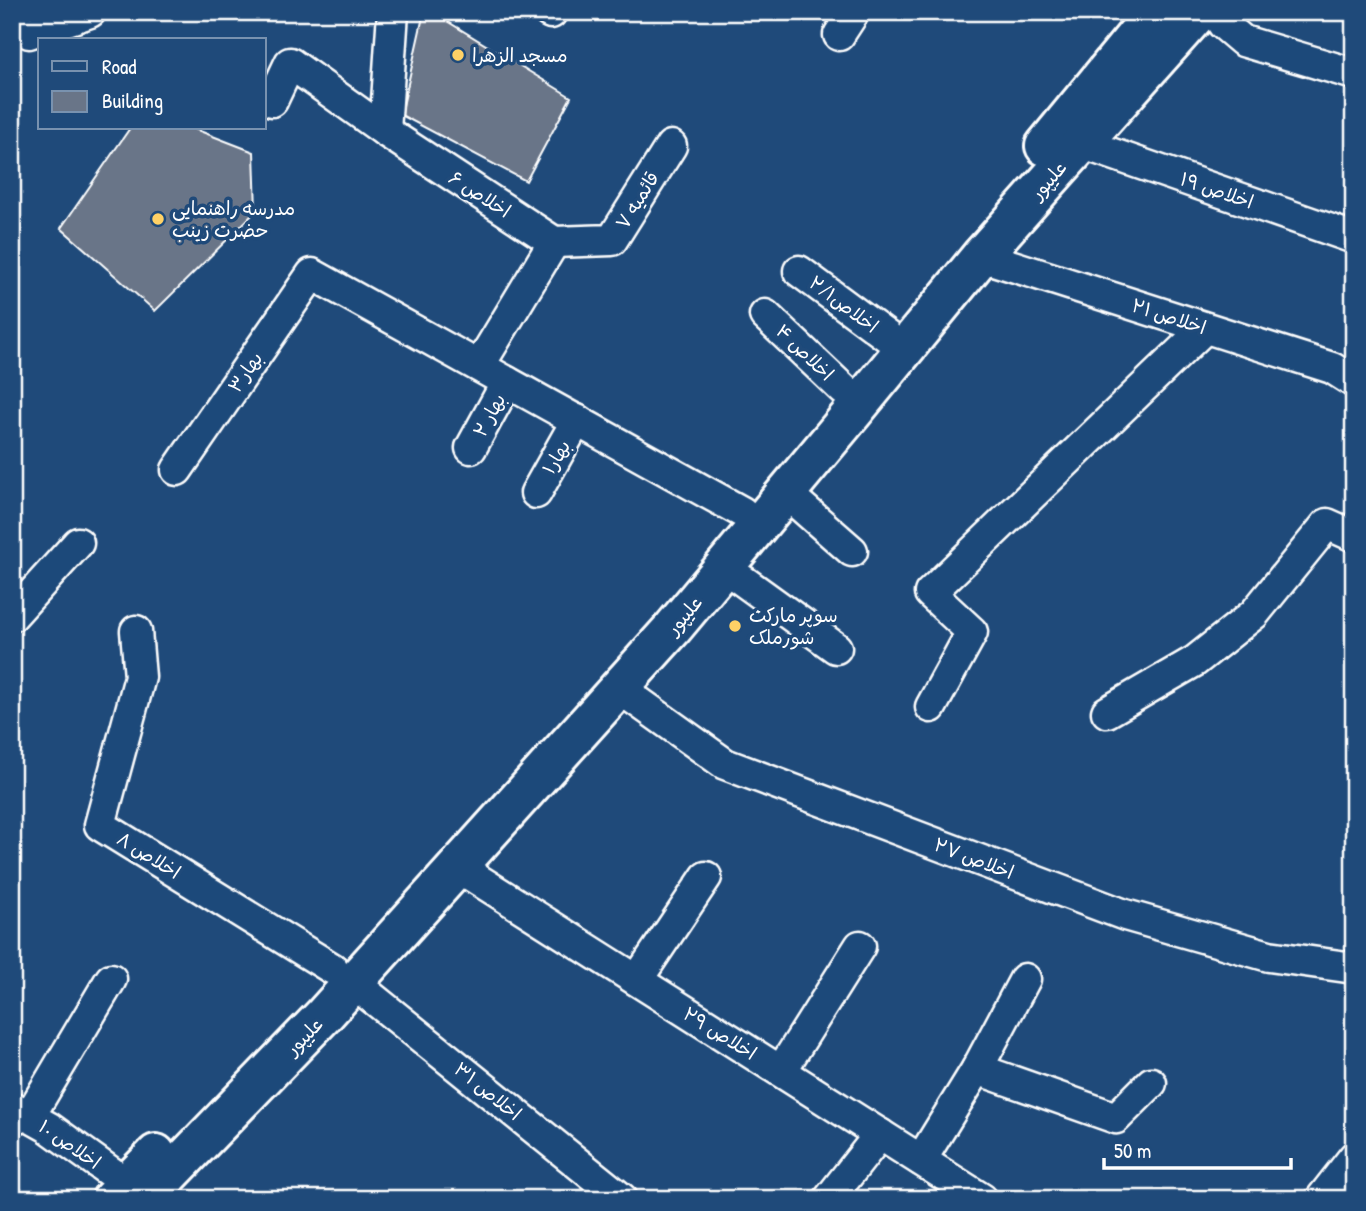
<svg xmlns="http://www.w3.org/2000/svg" width="1366" height="1211" font-family="'Patrick Hand','Playpen Sans Arabic',sans-serif">
	<rect width="100%" height="100%" fill="#1f4a7a"/>
	<filter id="ink" filterUnits="userSpaceOnUse"><feTurbulence type="fractalNoise" baseFrequency=".0143" numOctaves="2"/><feDisplacementMap in="SourceGraphic" scale="14" xChannelSelector="R" yChannelSelector="G"/><feConvolveMatrix kernelMatrix="1 2 1 2 8 2 1 2 1" color-interpolation-filters="sRGB"/></filter>
	<g filter="url(#ink)">
		<g fill="#697588" stroke="#fff" stroke-width="2">
			<polygon points="424,12 432,12 571,97 526,181 401,115"/>
			<polygon points="130,128 192,128 254,152 256,211 155,311 61,228"/>
		</g>
		<g fill="none" stroke-linecap="round" stroke-linejoin="round">
			<g stroke="#fff" stroke-width="35">
				<g id="minor">
					<polyline points="393,12 385,131 554,242 479,366"/>
					<polyline points="549,12 551,13"/>
					<polyline points="1215,12 1223,24 1243,41 1354,74"/>
					<polyline points="12,23 29,33 90,12"/>
					<polyline points="839,35 854,12"/>
					<polyline points="272,101 290,63 385,131"/>
					<polyline points="1081,143 1354,238"/>
					<polyline points="554,242 612,240 671,146"/>
					<polyline points="981,256 1332,368 1354,382"/>
					<polyline points="799,271 888,337"/>
					<polyline points="765,315 844,390"/>
					<polyline points="471,448 507,382"/>
					<polyline points="177,470 312,274 742,512"/>
					<polyline points="536,493 577,420"/>
					<polyline points="786,493 852,551"/>
					<polyline points="724,567 836,648"/>
					<polyline points="12,616 78,543"/>
					<polyline points="136,631 140,677 100,825 333,969"/>
					<polyline points="619,688 725,764 1125,915 1269,956 1354,968"/>
					<polyline points="931,707 972,632 930,593 1205,328"/>
					<polyline points="1107,712 1195,661 1254,614 1327,524 1354,536"/>
					<polyline points="458,867 982,1199"/>
					<polyline points="637,980 706,877"/>
					<polyline points="354,983 622,1199"/>
					<polyline points="977,1069 1025,979"/>
					<polyline points="781,1071 860,946"/>
					<polyline points="14,1108 48,1127 127,1184"/>
					<polyline points="29,1117 111,979"/>
					<polyline points="921,1160 977,1069 1116,1118 1151,1083"/>
					<polyline points="829,1199 880,1134"/>
					<polyline points="1321,1199 1354,1157"/>
				</g>
			</g>
			<g stroke="#fff" stroke-width="44">
				<g id="secondary">
					<polyline points="1045,146 1155,12"/>
					<polyline points="112,1199 156,1154"/>
					<polyline points="146,1199 324,1015 673,628 854,411 981,256 1199,12"/>
				</g>
			</g>
			<use href="#minor" stroke="#1f4a7a" stroke-width="30"/>
			<use href="#secondary" stroke="#1f4a7a" stroke-width="38"/>
		</g>
	</g>
	<g fill="#ffd166" stroke="#1f4a7a" stroke-width="2.5">
		<circle cx="458" cy="55" r="7"/>
		<circle cx="158" cy="219" r="7"/>
		<circle cx="735" cy="626" r="7"/>
	</g>
	<g text-anchor="middle" stroke-width="7" stroke-linejoin="round" paint-order="stroke">
		<g font-size="19" fill="#fff" stroke="#1f4a7a" text-anchor="start">
			<text x="472" y="62">مسجد الزهرا</text>
			<text x="172" y="215">مدرسه راهنمایی<tspan x="172" dy="22">حضرت زینب</tspan></text>
			<text x="749" y="622">سوپر مارکت<tspan x="749" dy="22">شورملک</tspan></text>
		</g>
		<g font-size="19" fill="#fff" stroke="#1f4a7a">
			<text transform="translate(1048 180) rotate(-49)" y="7">علیپور</text>
			<text transform="translate(1217 190) rotate(19)" y="7">اخلاص ۱۹</text>
			<text transform="translate(480 194) rotate(33)" y="7">اخلاص ۶</text>
			<text transform="translate(637 200) rotate(-58)" y="7">قائمیه ۷</text>
			<text transform="translate(844 304) rotate(37)" y="7">اخلاص۲/۱</text>
			<text transform="translate(1169 316) rotate(18)" y="7">اخلاص ۲۱</text>
			<text transform="translate(805 352) rotate(44)" y="7">اخلاص ۴</text>
			<text transform="translate(245 372) rotate(-55)" y="7">بهار۳</text>
			<text transform="translate(489 415) rotate(-61)" y="7">بهار ۲</text>
			<text transform="translate(556 457) rotate(-60)" y="7">بهار۱</text>
			<text transform="translate(684 615) rotate(-50)" y="7">علیپور</text>
			<text transform="translate(149 855) rotate(32)" y="7">اخلاص ۸</text>
			<text transform="translate(974 858) rotate(21)" y="7">اخلاص ۲۷</text>
			<text transform="translate(720 1033) rotate(32)" y="7">اخلاص ۲۹</text>
			<text transform="translate(304 1036) rotate(-46)" y="7">علیپور</text>
			<text transform="translate(488 1091) rotate(39)" y="7">اخلاص ۳۱</text>
			<text transform="translate(70 1144) rotate(35)" y="7">اخلاص ۱۰</text>
		</g>
	</g>
	<rect width="1366" height="1211" fill="none" stroke="#1f4a7a" stroke-width="42"/>
	<rect x="21" y="21" width="1324" height="1169" fill="none" stroke="#fff" stroke-width="2.5" filter="url(#ink)"/>
	<rect x="38" y="38" width="228" height="91" fill="#1f4a7a" stroke="#7992af" stroke-width="2"/>
	<rect x="52" y="61" width="35" height="10" fill="#1f4a7a" stroke="#7992af" stroke-width="2"/>
	<text x="102" y="74" font-size="21" fill="#ffffff">Road</text>
	<rect x="52" y="91" width="35" height="21" fill="#697588" stroke="#7992af" stroke-width="2"/>
	<text x="102" y="108" font-size="21" fill="#ffffff">Building</text>
	<path d="M1104 1158v10h187v-10" fill="none" stroke="#ffffff" stroke-width="3.5"/>
	<text x="1114" y="1158" font-size="21" fill="#ffffff" stroke="#1f4a7a" stroke-width="5" paint-order="stroke">50 m</text>
</svg>
